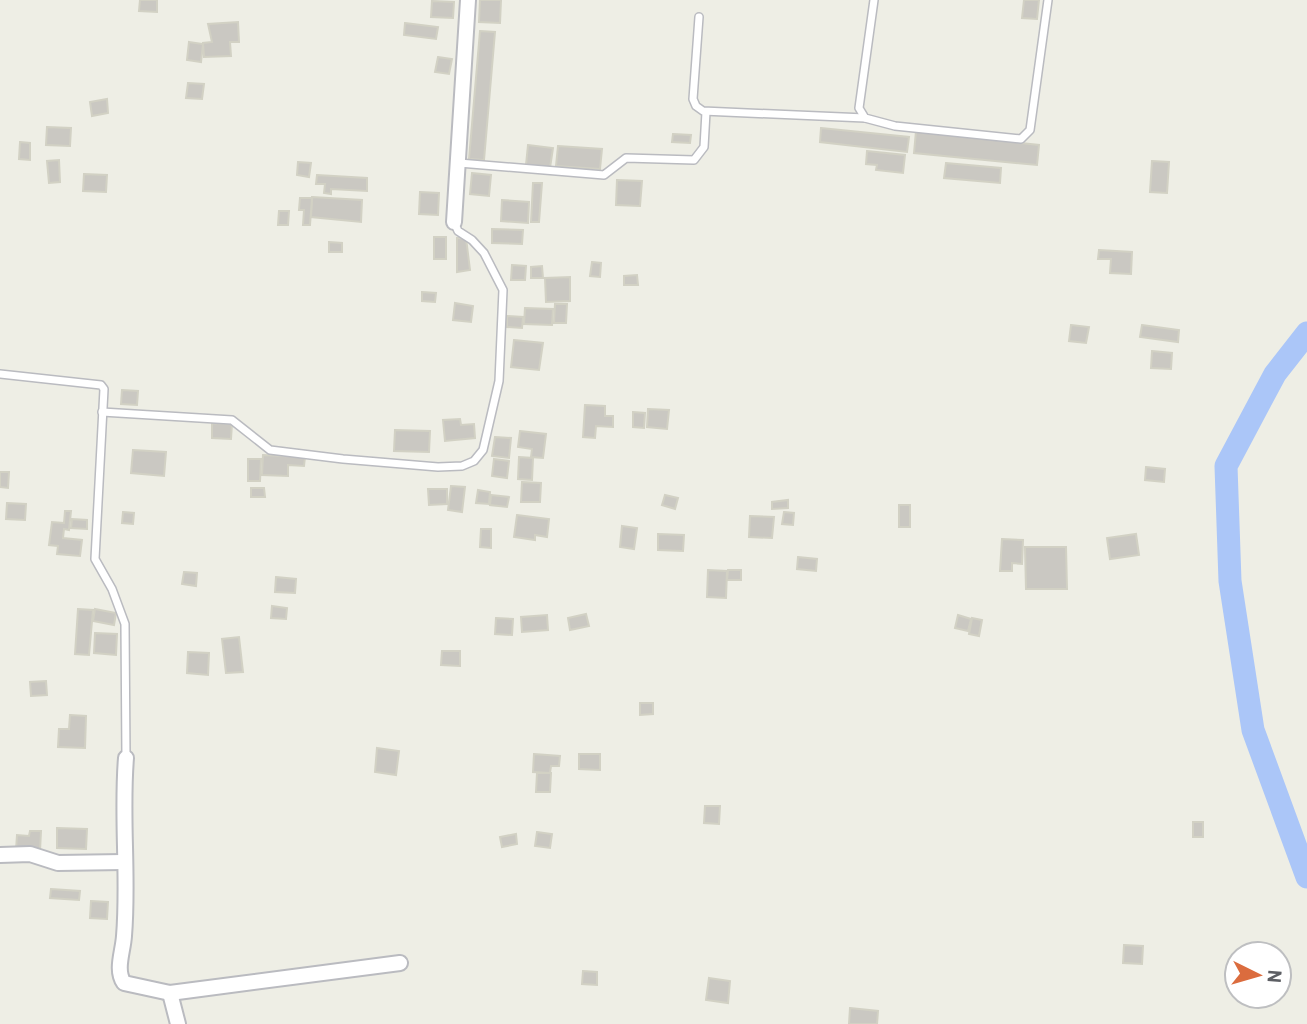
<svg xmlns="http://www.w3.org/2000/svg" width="1307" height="1024" font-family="Barlow,sans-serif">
	<rect width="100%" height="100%" fill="#eeeee5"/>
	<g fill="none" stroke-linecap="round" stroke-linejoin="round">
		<polyline stroke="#abc6f8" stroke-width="23" points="1307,333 1275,374 1226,466 1230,581 1253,730 1307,877"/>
	</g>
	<g fill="#cac8c2" stroke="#d2d1c4" stroke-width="2">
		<polygon points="140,0 157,0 157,12 139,11"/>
		<polygon points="480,0 501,0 500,23 479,22"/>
		<polygon points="1024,0 1039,0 1037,19 1022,18"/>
		<polygon points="432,1 454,2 453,18 431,17"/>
		<polygon points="238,22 239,42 230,42 231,56 204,57 203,43 212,42 208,24"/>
		<polygon points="405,23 438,27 436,39 404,35"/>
		<polygon points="480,31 495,32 484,160 469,159"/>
		<polygon points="189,42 203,44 201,62 187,60"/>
		<polygon points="438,57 452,59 449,74 435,72"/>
		<polygon points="188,83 204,84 202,99 186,98"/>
		<polygon points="107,99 108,113 92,116 90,102"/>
		<polygon points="47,127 71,128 70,146 46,145"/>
		<polygon points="821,128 909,137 907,152 820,142"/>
		<polygon points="916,131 1039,145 1037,165 914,153"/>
		<polygon points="673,134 691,135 690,143 672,142"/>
		<polygon points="20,142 30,143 30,160 19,159"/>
		<polygon points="528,145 553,148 550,168 526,165"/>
		<polygon points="558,146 602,149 600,169 556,166"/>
		<polygon points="867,151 905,155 903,173 876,170 877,165 866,164"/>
		<polygon points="59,160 60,182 49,183 47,161"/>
		<polygon points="1152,161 1169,162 1167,193 1150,192"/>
		<polygon points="298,162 311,163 309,177 297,175"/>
		<polygon points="946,163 1001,168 1000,183 944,178"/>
		<polygon points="472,173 491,175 489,196 470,194"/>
		<polygon points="84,174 107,175 106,192 83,191"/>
		<polygon points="317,175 367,178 367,191 331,189 331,194 324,193 325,184 316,184"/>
		<polygon points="617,180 642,181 640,206 616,205"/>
		<polygon points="533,183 542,183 539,222 531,222"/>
		<polygon points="420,192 439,193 438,215 419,214"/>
		<polygon points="312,197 362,200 361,222 311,217"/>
		<polygon points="300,198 312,198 310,225 303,225 304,210 299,210"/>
		<polygon points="502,200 529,202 528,223 501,221"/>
		<polygon points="279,211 289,211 288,225 278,225"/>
		<polygon points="492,229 523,230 522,244 492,243"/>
		<rect x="434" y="237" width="12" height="22"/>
		<polygon points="457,238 466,238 470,270 457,272"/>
		<polygon points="329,242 342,243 342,252 329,252"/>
		<polygon points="1099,250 1132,252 1131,274 1110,273 1111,259 1098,259"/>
		<polygon points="592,262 601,263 600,277 590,276"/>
		<polygon points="512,265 526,266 525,280 511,280"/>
		<polygon points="542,266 543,278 531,278 531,267"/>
		<polygon points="637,275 638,285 624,285 624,276"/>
		<polygon points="570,277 570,301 546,302 545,278"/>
		<polygon points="422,292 436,293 435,302 422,301"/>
		<polygon points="455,303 473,306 471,322 453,320"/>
		<polygon points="555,304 567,304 566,323 554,323"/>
		<polygon points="525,308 553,309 552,325 524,324"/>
		<polygon points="507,316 523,317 522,328 507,327"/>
		<polygon points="1071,325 1089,327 1086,343 1069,341"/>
		<polygon points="1142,325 1179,330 1178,342 1140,337"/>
		<polygon points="514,340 543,343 539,370 511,367"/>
		<polygon points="1152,351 1172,353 1171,369 1151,368"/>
		<polygon points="122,390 138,391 137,405 121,404"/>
		<polygon points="585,405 605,406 605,416 613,416 613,427 596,426 595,438 583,437"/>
		<polygon points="648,409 669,410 667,429 647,427"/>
		<polygon points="633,412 645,413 644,428 633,427"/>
		<polygon points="460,419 461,425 474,424 475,438 445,441 443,420"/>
		<polygon points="212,423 232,424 231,439 212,438"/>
		<polygon points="395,430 430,431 429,452 394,451"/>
		<polygon points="520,431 546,434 543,458 531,457 532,449 518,447"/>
		<polygon points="495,437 511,438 509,458 492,456"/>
		<polygon points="133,450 166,452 164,476 131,473"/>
		<polygon points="263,455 305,457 304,466 288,465 288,476 262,475"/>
		<polygon points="519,457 533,458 532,480 518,479"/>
		<polygon points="248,459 261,459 260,481 248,481"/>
		<polygon points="494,459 509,461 507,478 492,476"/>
		<polygon points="1146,467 1165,469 1164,482 1145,480"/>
		<polygon points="0,472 9,472 8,488 0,487"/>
		<polygon points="522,482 541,483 540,502 521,502"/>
		<polygon points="451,486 465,487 462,512 448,510"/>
		<polygon points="251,488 264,488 265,497 251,497"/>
		<polygon points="428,489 447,489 447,504 429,505"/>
		<polygon points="478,490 490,492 489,504 476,503"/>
		<polygon points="491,495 509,497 507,507 490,505"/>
		<polygon points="665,495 678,498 675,509 662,505"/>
		<polygon points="788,500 788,508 772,509 772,502"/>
		<polygon points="7,503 26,504 25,520 6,519"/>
		<rect x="899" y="505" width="11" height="22"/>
		<polygon points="65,511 71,511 69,530 64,529 63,538 82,540 80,556 57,554 58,546 49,545 52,522 64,523"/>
		<polygon points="123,512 134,513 133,524 122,523"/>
		<polygon points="784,512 794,513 793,525 782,524"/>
		<polygon points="517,515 549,519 547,537 535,535 535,540 514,537"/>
		<polygon points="750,516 774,517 772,538 749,537"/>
		<polygon points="72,519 87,520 87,529 71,528"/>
		<polygon points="622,526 637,528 634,549 620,547"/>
		<polygon points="481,529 491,529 491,548 480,547"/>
		<polygon points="658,534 684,535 683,551 658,550"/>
		<polygon points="1136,534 1139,555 1110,559 1107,538"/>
		<polygon points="1002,539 1023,540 1022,564 1012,563 1012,571 1000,571"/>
		<polygon points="1025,547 1066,547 1067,589 1026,589"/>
		<polygon points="798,557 817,559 816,571 797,569"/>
		<polygon points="708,570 727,571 726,598 707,597"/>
		<polygon points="728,570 741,570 741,580 727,580"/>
		<polygon points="184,572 197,573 196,586 182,584"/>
		<polygon points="276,577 296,579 295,593 275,592"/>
		<polygon points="272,606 287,608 286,619 271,618"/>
		<polygon points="78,609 93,610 89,655 75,654"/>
		<polygon points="95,609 116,613 114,625 93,621"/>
		<polygon points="586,614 589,626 570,630 568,618"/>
		<polygon points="547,615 548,630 522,632 521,617"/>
		<polygon points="958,615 971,619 968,631 955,628"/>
		<polygon points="496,618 513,619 512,635 495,634"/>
		<polygon points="972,618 982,620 979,636 969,634"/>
		<polygon points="95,633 117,634 116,655 94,653"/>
		<polygon points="239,637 243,672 226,673 222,639"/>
		<polygon points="442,651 460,651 460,666 441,665"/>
		<polygon points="188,652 209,653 208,675 187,673"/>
		<polygon points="46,681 47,695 31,696 30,682"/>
		<polygon points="640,703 653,703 653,714 640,715"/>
		<polygon points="70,715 86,716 85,748 58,747 59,729 69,729"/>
		<polygon points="377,748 399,751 396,775 375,772"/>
		<polygon points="534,754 560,756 559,766 551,766 550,773 533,772"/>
		<polygon points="579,754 600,754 600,770 579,769"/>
		<polygon points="537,773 551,773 550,792 536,792"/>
		<polygon points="705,806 720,806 719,824 704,823"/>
		<rect x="1193" y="822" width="10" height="15"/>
		<polygon points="57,828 87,829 86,849 57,848"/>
		<polygon points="30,831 41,831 40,851 16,850 17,835 29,836"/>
		<polygon points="537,832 552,834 550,848 535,846"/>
		<polygon points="516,834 517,844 502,847 500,837"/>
		<polygon points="51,889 80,891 79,900 50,898"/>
		<polygon points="91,901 108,902 107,919 90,918"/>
		<polygon points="1124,945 1143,946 1142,964 1123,963"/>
		<polygon points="583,971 597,972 597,985 582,984"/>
		<polygon points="709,978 730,981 728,1003 706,1000"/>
		<polygon points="850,1008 878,1011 877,1024 849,1024"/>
	</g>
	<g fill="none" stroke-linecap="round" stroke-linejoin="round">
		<g stroke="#babbc0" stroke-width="10">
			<g id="service">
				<polyline points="874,0 859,108 865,118 895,126 1021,139 1030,130 1048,0"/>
				<polyline points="699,17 693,99 696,106 703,111 865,118"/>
				<polyline points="459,163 604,175 626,158 694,160 704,147 706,112"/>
				<polyline points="0,374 101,385 104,389 95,559 112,589 125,624 126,758"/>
				<polyline points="102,412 232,420 270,450 343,459 438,467 462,466 474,461 483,450 499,381 503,290 484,253 472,240 458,231 454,222"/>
			</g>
		</g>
		<g stroke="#babbc0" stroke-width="18">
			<g id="minor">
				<polyline points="454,222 468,0"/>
				<path d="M126 758C121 817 129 877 124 936 123 952 115 970 124 983L170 993 400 963"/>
				<polyline points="0,855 30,854 58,863 123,862"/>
				<polyline points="170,993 178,1024"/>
			</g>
		</g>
		<use href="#service" stroke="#fff" stroke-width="7"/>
		<use href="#minor" stroke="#fff" stroke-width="14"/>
	</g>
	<g transform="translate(1258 975) rotate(95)"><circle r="33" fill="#ffffff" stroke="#bebfc1" stroke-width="2"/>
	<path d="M0-5L12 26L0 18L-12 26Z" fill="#db6c3e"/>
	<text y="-10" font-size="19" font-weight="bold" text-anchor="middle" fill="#5d5f64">N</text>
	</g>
</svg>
